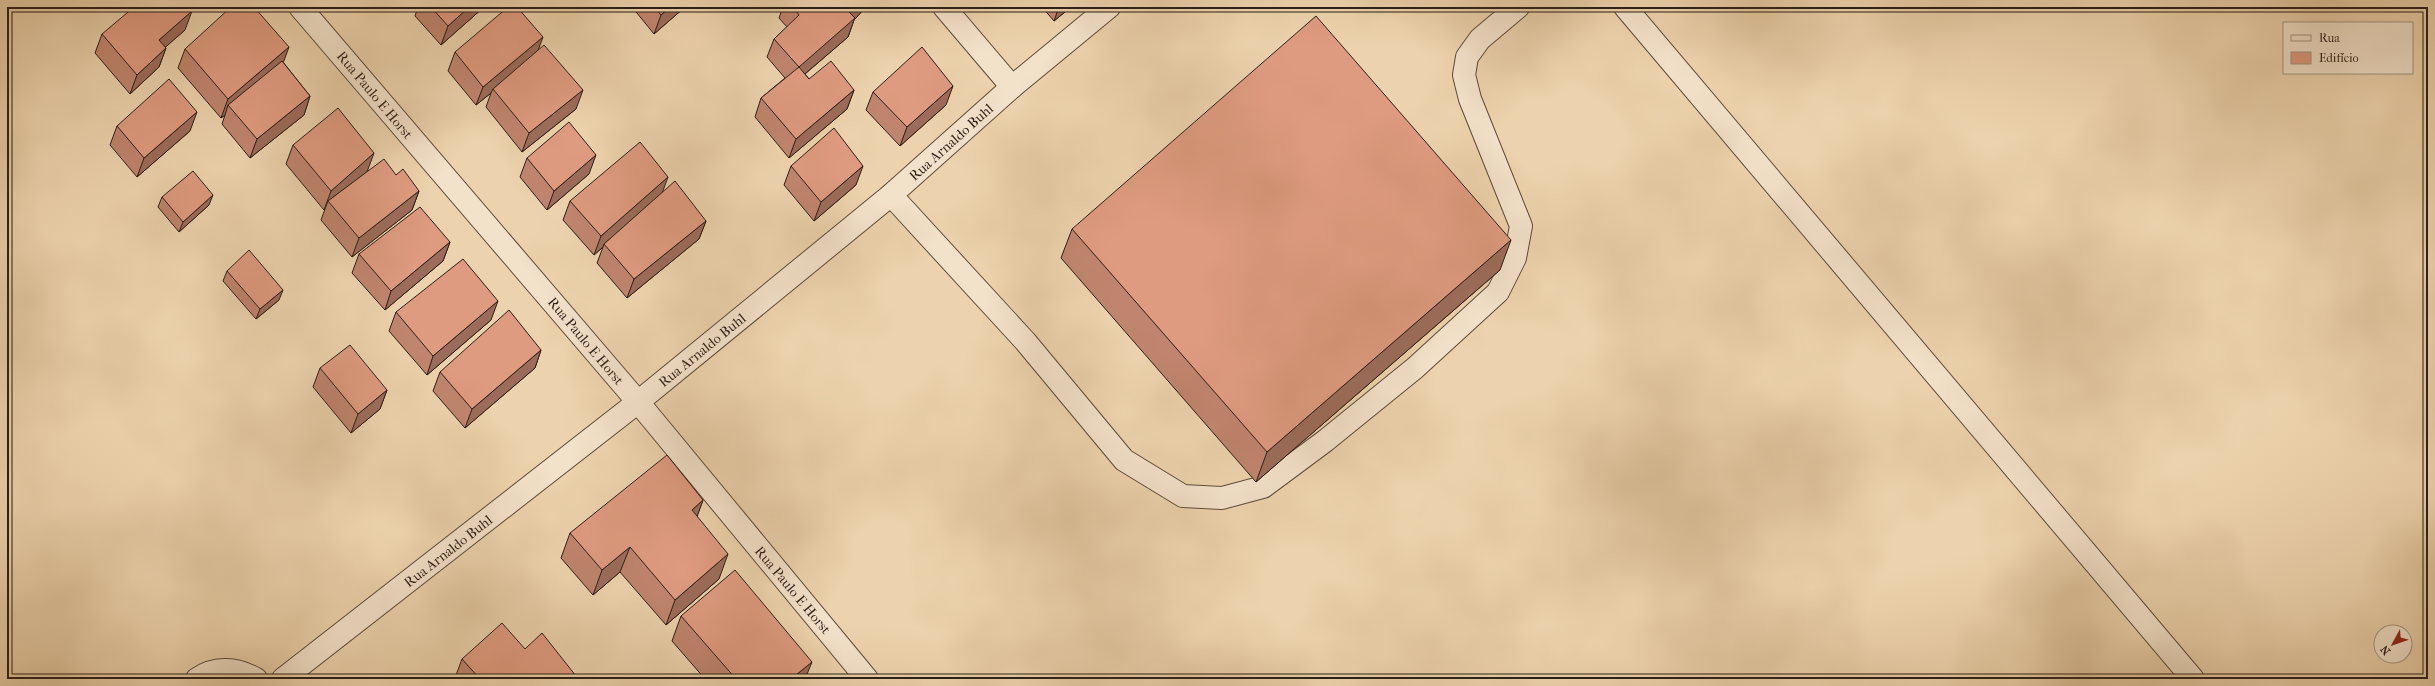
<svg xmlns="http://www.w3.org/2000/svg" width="2435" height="686" font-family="'IM FELL French Canon',serif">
	<rect width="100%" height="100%" fill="#edd3ad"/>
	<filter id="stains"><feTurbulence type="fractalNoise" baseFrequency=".005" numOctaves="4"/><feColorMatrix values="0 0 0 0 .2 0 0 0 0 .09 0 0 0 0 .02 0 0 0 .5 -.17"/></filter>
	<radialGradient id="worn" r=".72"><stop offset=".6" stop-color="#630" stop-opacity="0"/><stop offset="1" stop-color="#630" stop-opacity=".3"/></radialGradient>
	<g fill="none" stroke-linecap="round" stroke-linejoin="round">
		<g stroke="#5c4b3c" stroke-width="24">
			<g id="minor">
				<polyline points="300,7 638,402 867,679"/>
				<polyline points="944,7 1012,87"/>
				<polyline points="1625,7 2193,679"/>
				<polyline points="891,195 1025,341 1124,460 1183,496 1222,498 1263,487 1325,441 1415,368 1498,292 1515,258 1521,226 1470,99 1464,75 1467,57 1480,39 1518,7"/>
				<path d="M197 679C215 666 237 668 256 679"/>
				<polyline points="283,679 638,402 891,195 1012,87 1109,7"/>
			</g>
		</g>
		<use href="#minor" stroke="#f3e2ca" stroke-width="22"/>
	</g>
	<g fill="#c0856e" stroke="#2c1e17">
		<polygon points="418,7 484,7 441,45 415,16"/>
		<polygon points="632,7 685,7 654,34"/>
		<polygon points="772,7 782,7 776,12"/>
		<polygon points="783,7 865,7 864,9 854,20 848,37 805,74 809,79 854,90 847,109 789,158 755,117 761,98 785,78 767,57 774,39 787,27 779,18"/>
		<polygon points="1042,7 1071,7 1054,21"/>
		<polygon points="185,30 165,47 166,48 159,67 130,94 95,53 102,34"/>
		<polygon points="185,49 283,62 310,96 304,115 250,158 222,124 225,115 221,118 178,68"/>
		<polygon points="538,51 576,109 522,152 486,107 491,93 476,105 448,71 455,52"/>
		<polygon points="873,92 946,105 900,146 866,110"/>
		<polygon points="117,126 190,131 137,177 110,145"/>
		<polygon points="293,145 368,171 396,175 419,191 412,210 352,257 321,220 325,209 324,210 286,164"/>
		<polygon points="527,158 589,174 547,210 520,177"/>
		<polygon points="791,166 856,185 814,221 784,185"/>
		<polygon points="662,192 706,221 699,239 627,298 597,263 603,247 594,255 563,220 570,201"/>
		<polygon points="162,197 209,205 179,232 158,207"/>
		<polygon points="1072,229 1500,270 1256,482 1061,258"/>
		<polygon points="450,242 443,261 385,310 352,273 359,254"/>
		<polygon points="227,271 279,300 256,319 223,281"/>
		<polygon points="396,312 491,320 427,375 389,331"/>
		<polygon points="541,350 535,368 465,428 433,391 440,372"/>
		<polygon points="320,368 387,390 380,409 351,433 313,387"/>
		<polygon points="703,500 697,516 719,579 666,625 620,572 593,595 561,558 570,533"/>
		<polygon points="681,616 805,679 705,679 672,641"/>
		<polygon points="525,649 574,679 456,679 455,678 462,659"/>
	</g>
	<g fill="#9c6c5a" stroke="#2c1e17">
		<polygon points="469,7 484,7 441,45 448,26"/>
		<polygon points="670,7 685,7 654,34 661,15"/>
		<polygon points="778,7 782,7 776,12"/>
		<polygon points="854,7 865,7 864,9 854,20 848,37 792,85 799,67"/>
		<polygon points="1059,7 1071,7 1054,21"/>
		<polygon points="192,11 185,30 152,59 159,40"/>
		<polygon points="543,37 536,56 493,89 491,93 476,105 483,87"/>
		<polygon points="289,47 282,66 228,105 225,115 221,118 228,99"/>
		<polygon points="166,48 159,67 130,94 137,75"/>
		<polygon points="953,86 946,105 900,146 907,127"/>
		<polygon points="583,90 576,109 522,152 529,133"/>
		<polygon points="854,90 847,109 789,158 796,139"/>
		<polygon points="310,96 304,115 250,158 257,139"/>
		<polygon points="197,112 190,131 137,177 144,158"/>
		<polygon points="374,153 367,172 328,201 325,209 324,210 331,191"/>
		<polygon points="596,155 589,174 547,210 554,191"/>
		<polygon points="863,166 856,185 814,221 821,202"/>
		<polygon points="668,177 661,196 604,244 603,247 594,255 601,236"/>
		<polygon points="419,191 412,210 352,257 359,238"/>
		<polygon points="213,195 209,205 179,232 183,222"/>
		<polygon points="706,221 699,239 627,298 634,279"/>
		<polygon points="1511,240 1500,270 1256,482 1267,452"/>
		<polygon points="450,242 443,261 385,310 391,291"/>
		<polygon points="283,290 279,300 256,319 260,309"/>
		<polygon points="498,301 491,320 427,375 433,356"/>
		<polygon points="541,350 535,368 465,428 472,409"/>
		<polygon points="387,390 380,409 351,433 358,414"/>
		<polygon points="703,500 694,525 692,510"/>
		<polygon points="630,547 620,572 593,595 602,570"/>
		<polygon points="728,554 719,579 666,625 675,600"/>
		<polygon points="812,662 805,679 791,679"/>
	</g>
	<g fill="#df9b80" stroke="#2c1e17">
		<polygon points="134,7 188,7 192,11 159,40 166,48 137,75 102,34"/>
		<polygon points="231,7 254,7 289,47 228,99 185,49"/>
		<polygon points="431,7 469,7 448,26"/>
		<polygon points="508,7 517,7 543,37 483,87 455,52"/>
		<polygon points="654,7 670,7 661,15"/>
		<polygon points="793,7 854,7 849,12 855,18 799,67 774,39 799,15"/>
		<polygon points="1316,16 1511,240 1267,452 1072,229"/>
		<polygon points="544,45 583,90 529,133 493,89"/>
		<polygon points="922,47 953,86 907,127 873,92"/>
		<polygon points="282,61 310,96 257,139 228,105"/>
		<polygon points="831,61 854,90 796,139 761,98 799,67 809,79"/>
		<polygon points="169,79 197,112 144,158 117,126"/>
		<polygon points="338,108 374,153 331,191 293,145"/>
		<polygon points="569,122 596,155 554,191 527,158"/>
		<polygon points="834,128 863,166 821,202 791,166"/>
		<polygon points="640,142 668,177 601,236 570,201"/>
		<polygon points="384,159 396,175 403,169 419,191 359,238 328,201"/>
		<polygon points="193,171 213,195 183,222 162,197"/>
		<polygon points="675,181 706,221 634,279 604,244"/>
		<polygon points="420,207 450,242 391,291 359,254"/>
		<polygon points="249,250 283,290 260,309 227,271"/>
		<polygon points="463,259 498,301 433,356 396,312"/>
		<polygon points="509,310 541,350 472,409 440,372"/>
		<polygon points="350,345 387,390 358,414 320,368"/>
		<polygon points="667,455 703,500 692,510 728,554 675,600 630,547 602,570 570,533"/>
		<polygon points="735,570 812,662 791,679 736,679 681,616"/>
		<polygon points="502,623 525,649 542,633 576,676 572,679 480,679 462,659"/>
		<polygon points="640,675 643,679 635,679"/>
	</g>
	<g text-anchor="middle" stroke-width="3.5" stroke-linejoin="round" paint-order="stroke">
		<g font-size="14" fill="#2c1e17" stroke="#f3e2ca">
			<text transform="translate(375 95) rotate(50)" y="5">Rua Paulo E Horst</text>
			<text transform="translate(951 142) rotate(-42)" y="5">Rua Arnaldo Buhl</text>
			<text transform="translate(586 341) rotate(50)" y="5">Rua Paulo E Horst</text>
			<text transform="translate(702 350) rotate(-39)" y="5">Rua Arnaldo Buhl</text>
			<text transform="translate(448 551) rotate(-38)" y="5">Rua Arnaldo Buhl</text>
			<text transform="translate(793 590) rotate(50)" y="5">Rua Paulo E Horst</text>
		</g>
	</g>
	<rect width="2435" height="686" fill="none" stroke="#edd3ad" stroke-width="24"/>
	<rect x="8" y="8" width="2419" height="670" fill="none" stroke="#2c1e17" stroke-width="2"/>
	<rect x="12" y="12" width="2411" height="662" fill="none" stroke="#2c1e17"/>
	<rect x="2283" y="22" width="130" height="52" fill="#f3e2ca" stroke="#a39482"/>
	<rect x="2291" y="35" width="20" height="6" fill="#f3e2ca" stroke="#a39482"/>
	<text x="2319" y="42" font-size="12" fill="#2c1e17">Rua</text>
	<rect x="2291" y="52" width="20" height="12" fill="#df9b80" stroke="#a39482"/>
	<text x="2319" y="62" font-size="12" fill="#2c1e17">Edifício</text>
	<g transform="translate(2393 644) rotate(230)"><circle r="19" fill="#f3e2ca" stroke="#a39482"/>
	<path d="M0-3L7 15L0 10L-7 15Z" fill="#8f2418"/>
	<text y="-6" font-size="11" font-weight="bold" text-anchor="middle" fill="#2c1e17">N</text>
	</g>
	<rect width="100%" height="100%" filter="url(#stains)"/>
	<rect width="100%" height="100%" fill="url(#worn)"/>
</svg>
